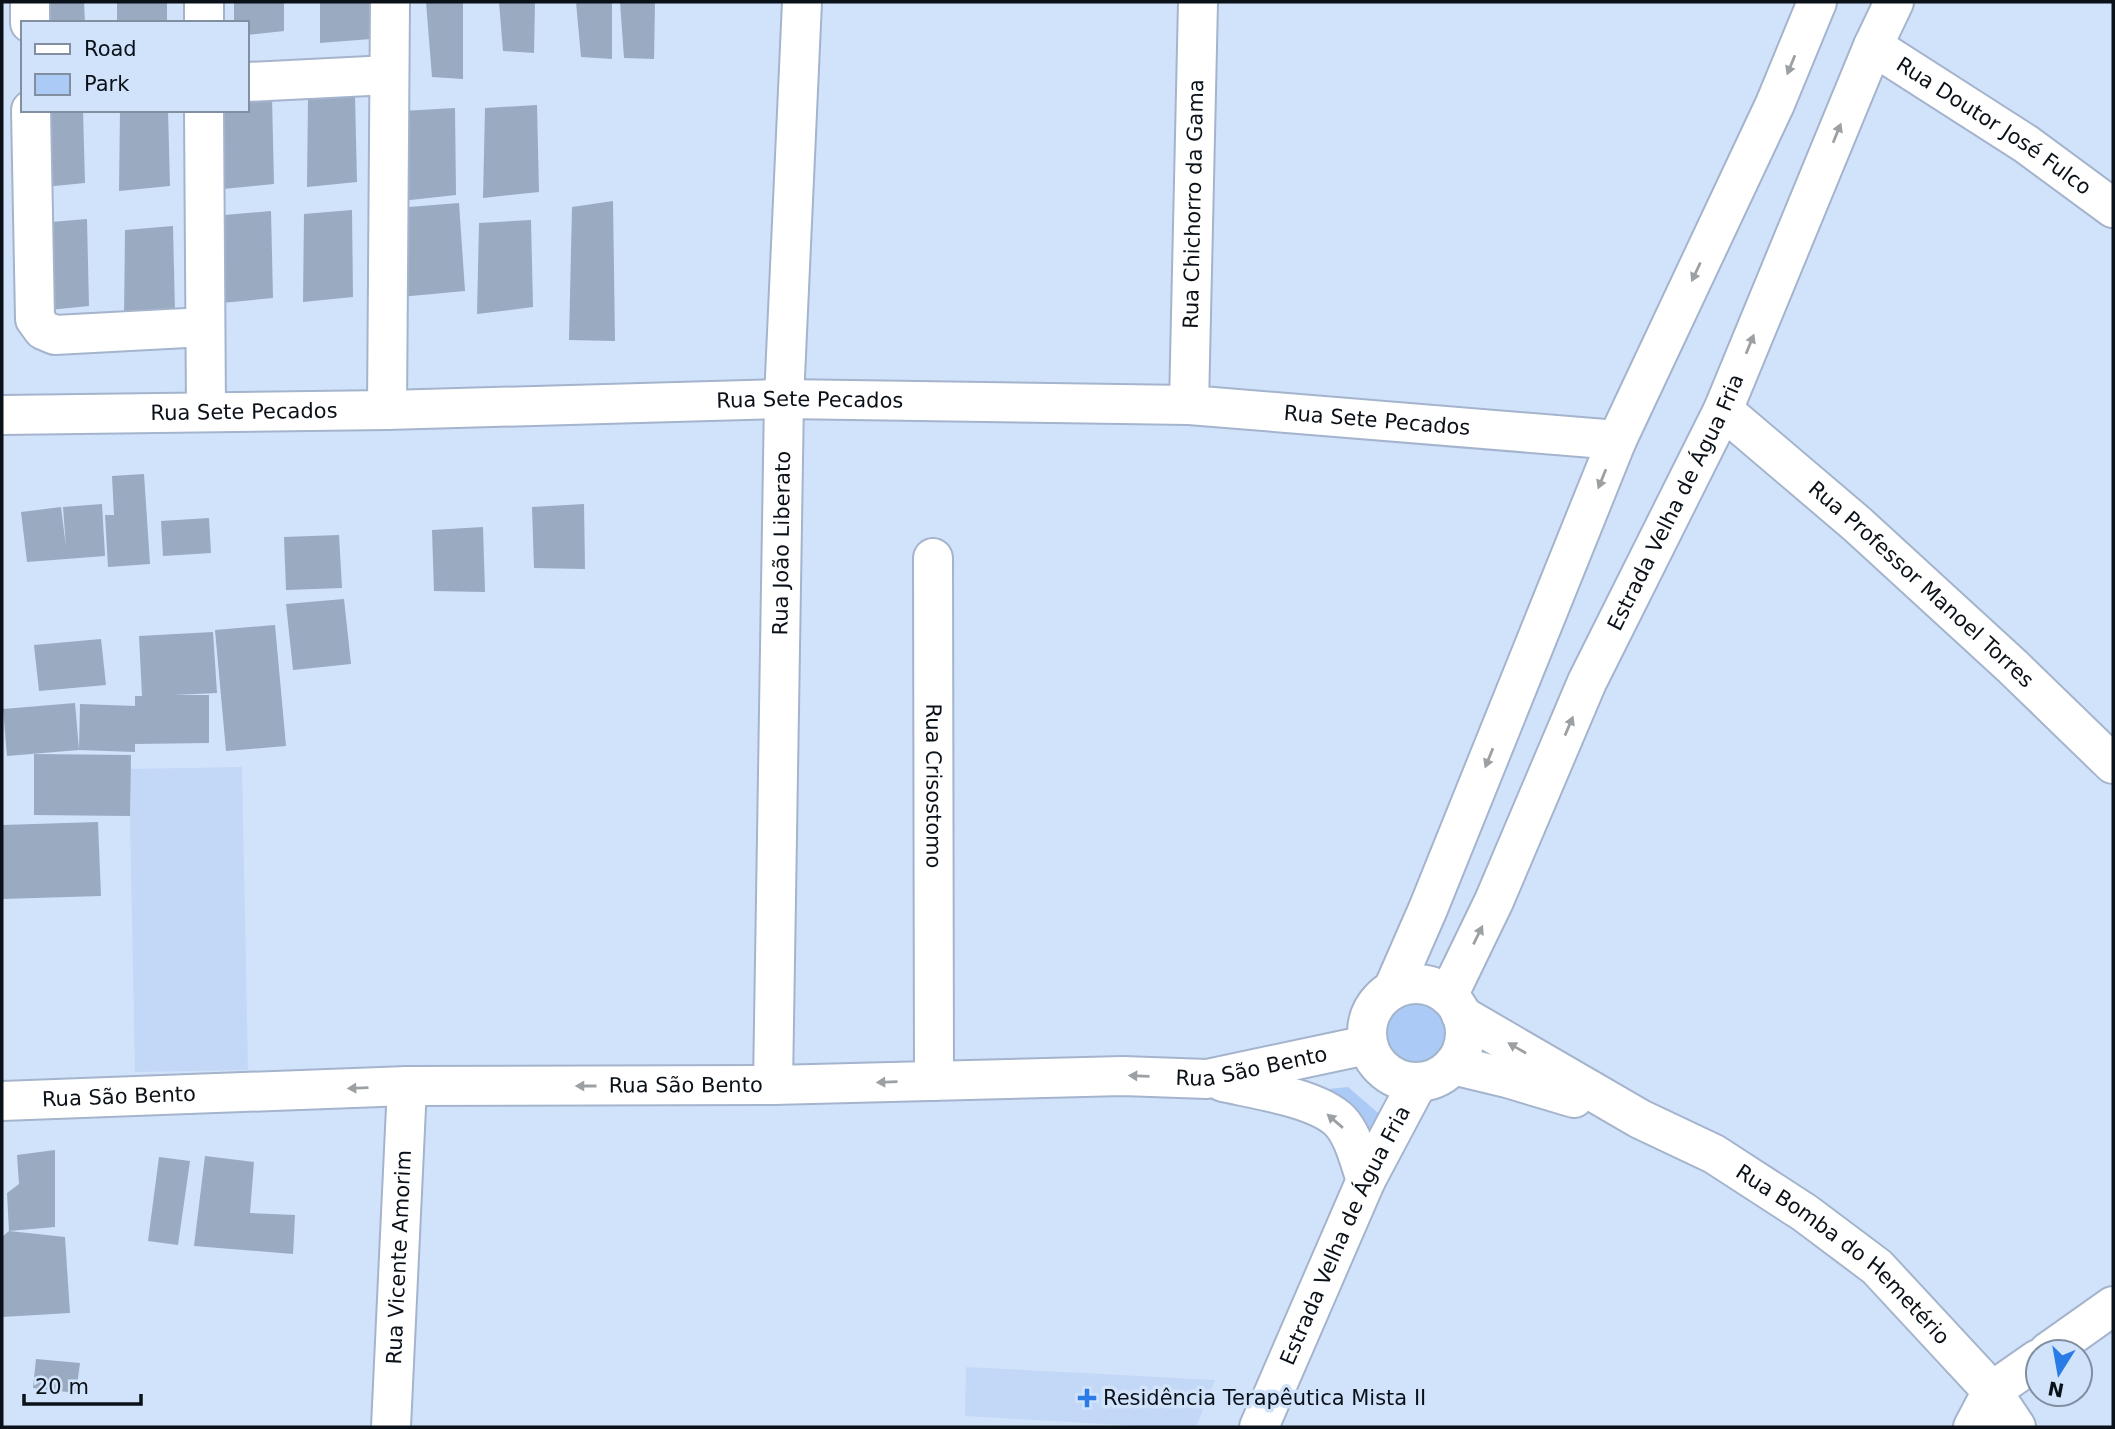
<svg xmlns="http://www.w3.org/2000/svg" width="2115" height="1429" font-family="'DejaVu Sans',sans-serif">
	<rect width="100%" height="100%" fill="#d1e3fb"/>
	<g fill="#c3d8f6">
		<polygon points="242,767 248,1070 135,1072 129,769"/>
		<polygon points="966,1367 1215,1380 1196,1427 1158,1427 965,1416"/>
	</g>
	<g fill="#abcaf6">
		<polygon points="1416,995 1462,1020 1453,1055 1418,1076 1374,1051 1374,1018"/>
		<polygon points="1348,1087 1391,1124 1375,1148 1310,1091"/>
	</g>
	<g fill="#99aac1">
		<polygon points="35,2 84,2 85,23 35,23"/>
		<rect x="117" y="2" width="50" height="21"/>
		<polygon points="234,2 284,2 284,31 247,35 247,23 234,23"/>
		<polygon points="320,2 370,2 371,39 320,43"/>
		<polygon points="426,2 463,3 463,79 432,77"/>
		<polygon points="499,2 535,2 534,53 503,51"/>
		<polygon points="576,2 612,2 612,59 581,57"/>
		<polygon points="620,2 655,2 654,59 624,58"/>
		<polygon points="355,95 357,182 307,187 308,99"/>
		<polygon points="272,97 274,184 223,189 224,110 247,110 247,99"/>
		<polygon points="537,105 539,192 483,198 485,108"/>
		<polygon points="455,108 456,195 401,201 402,111"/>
		<polygon points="35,110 83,110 85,183 34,188"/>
		<polygon points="120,110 168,110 170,186 119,191"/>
		<polygon points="613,201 615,341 569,340 572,207"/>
		<polygon points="459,203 465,291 400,297 396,208"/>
		<polygon points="352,210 353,297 303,302 304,214"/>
		<polygon points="271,211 273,298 222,303 224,215"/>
		<polygon points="87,219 89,306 39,311 39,223"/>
		<polygon points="531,220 533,307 477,314 479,223"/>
		<polygon points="173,226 175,313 124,318 125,230"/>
		<polygon points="144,474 150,564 108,567 105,515 114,515 112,476"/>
		<polygon points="102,504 105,556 27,562 21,512 61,507 66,547 63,507"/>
		<polygon points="584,504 585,569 534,568 532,507"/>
		<polygon points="209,518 211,553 163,556 161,521"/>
		<polygon points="483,527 485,592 434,591 432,530"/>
		<polygon points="339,535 342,588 286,590 284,537"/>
		<polygon points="344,599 351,664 293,670 286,604"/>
		<polygon points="275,625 286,746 226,751 215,630"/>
		<polygon points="213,632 217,693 174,695 209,695 209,743 135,744 135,752 79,750 80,704 135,706 135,696 142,696 139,636"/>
		<polygon points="101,639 106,685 39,691 34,645"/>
		<polygon points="75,703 79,750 7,756 3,709"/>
		<polygon points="34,754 131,755 130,816 34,815"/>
		<polygon points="98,822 101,896 2,899 2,825"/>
		<polygon points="55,1150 55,1227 9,1231 7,1193 19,1184 17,1155"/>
		<polygon points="205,1156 254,1162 250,1213 295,1215 293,1254 194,1246"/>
		<polygon points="159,1157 190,1161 178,1245 148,1241"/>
		<polygon points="9,1231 65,1237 70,1313 2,1317 2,1237"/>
		<polygon points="36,1359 80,1363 76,1393 33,1388"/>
	</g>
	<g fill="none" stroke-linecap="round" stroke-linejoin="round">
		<g stroke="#a4b4cc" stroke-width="42">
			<g id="minor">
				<polyline points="30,2 30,23"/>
				<polyline points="204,2 204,23"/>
				<path id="s1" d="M1873 46 2026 144 2113 208"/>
				<polyline points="247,82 389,75"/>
				<polyline points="31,110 35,319 43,330 55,335 205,327"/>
				<polyline points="204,110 206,411"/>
				<path id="s2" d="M1189 405 1198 2"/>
				<polyline points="387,410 390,2"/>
				<path id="s3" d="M1723 410 1857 524 2013 667 2113 764"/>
				<path id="s4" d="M2 415 387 410 784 399 1189 405 1617 440"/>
				<path id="s5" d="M933 558 934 1081"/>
				<path id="s6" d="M773 1085 784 399 802 2"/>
				<polyline points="2048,1352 2113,1306"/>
				<path id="s7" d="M391 1427 407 1086"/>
				<polyline points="1973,1427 1992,1391 2038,1359"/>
			</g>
		</g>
		<g stroke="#a4b4cc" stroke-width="42">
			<g id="major">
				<circle cx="1416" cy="1033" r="49"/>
				<polyline points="1393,989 1428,909 1617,440 1775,104 1817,2"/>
				<path id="s8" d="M1448 996 1494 901 1587 682 1723 410 1873 46 1894 2"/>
				<path id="s9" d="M1461 1015 1640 1119 1714 1154 1805 1213 1877 1267 1992 1391 2016 1427"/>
				<polyline points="1453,1065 1507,1078 1574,1098"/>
				<path d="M1223 1082C1254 1089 1317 1098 1340 1121 1354 1136 1359 1161 1366 1180"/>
				<path id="s10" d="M2 1101 407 1086 773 1085 1123 1076 1207 1079 1367 1045"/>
				<path id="s11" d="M1259 1427 1366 1180 1418 1082"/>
			</g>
		</g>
		<use href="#minor" stroke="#fff" stroke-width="38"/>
		<use href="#major" stroke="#fff" stroke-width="38"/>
	</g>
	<defs><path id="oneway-solid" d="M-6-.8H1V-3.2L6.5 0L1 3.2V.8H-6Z" transform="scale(1.75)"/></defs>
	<g fill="#9da0a3">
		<use href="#oneway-solid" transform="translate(1791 65) rotate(112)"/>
		<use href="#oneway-solid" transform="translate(1837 133) rotate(-68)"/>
		<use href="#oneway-solid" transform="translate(1696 272) rotate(115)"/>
		<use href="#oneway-solid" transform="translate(1750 344) rotate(-68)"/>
		<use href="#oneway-solid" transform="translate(1602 479) rotate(112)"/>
		<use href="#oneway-solid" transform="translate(1569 726) rotate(-67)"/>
		<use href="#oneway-solid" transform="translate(1489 758) rotate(112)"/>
		<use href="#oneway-solid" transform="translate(1478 935) rotate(-64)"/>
		<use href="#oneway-solid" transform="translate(1517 1048) rotate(-150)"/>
		<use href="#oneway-solid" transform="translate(1139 1076) rotate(-178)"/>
		<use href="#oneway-solid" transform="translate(887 1082) rotate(178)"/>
		<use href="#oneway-solid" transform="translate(586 1086) rotate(180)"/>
		<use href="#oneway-solid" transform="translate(358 1088) rotate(178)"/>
		<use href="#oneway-solid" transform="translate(1335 1121) rotate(-139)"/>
	</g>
	<path fill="#2b7be6" stroke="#d1e3fb" stroke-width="2.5" d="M1083.5 1387.5h7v7h7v7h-7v7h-7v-7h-7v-7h7z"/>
	<g text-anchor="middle" stroke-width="7" stroke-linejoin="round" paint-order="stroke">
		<g font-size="21" fill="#0b1119" stroke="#d1e3fb">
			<text dy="7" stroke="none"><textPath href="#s1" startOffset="145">Rua Doutor José Fulco</textPath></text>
			<text dy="7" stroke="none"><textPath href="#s2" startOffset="201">Rua Chichorro da Gama</textPath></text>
			<text dy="7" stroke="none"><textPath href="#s4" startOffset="808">Rua Sete Pecados</textPath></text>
			<text dy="7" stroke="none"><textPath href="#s4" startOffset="242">Rua Sete Pecados</textPath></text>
			<text dy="7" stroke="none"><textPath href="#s4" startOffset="1376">Rua Sete Pecados</textPath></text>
			<text dy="7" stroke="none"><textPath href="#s8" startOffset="544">Estrada Velha de Água Fria</textPath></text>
			<text dy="7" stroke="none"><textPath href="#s6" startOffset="542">Rua João Liberato</textPath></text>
			<text dy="7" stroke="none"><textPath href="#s3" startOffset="264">Rua Professor Manoel Torres</textPath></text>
			<text dy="7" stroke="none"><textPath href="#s5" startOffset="228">Rua Crisostomo</textPath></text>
			<text dy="7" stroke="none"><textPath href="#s10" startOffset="1251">Rua São Bento</textPath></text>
			<text dy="7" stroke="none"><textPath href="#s10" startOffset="684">Rua São Bento</textPath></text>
			<text dy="7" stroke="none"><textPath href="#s10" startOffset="117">Rua São Bento</textPath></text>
			<text dy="7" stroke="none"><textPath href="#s11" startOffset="210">Estrada Velha de Água Fria</textPath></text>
			<text dy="7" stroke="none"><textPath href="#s9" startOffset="453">Rua Bomba do Hemetério</textPath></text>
			<text dy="7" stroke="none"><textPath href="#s7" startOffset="170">Rua Vicente Amorim</textPath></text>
		</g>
		<g font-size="21" fill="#0b1119" stroke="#d1e3fb" text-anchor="start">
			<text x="1103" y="1405">Residência Terapêutica Mista II</text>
		</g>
	</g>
	<rect width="2115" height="1429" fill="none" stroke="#0b1119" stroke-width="7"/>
	<rect x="21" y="21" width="228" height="91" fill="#d1e3fb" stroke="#828fa1" stroke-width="2"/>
	<rect x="35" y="44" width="35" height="10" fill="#ffffff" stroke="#828fa1" stroke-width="2"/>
	<text x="84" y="56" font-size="21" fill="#0b1119">Road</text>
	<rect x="35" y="74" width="35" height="21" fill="#abcaf6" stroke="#828fa1" stroke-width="2"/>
	<text x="84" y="91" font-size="21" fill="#0b1119">Park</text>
	<g transform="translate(2059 1373) rotate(191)"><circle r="33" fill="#d1e3fb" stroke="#828fa1" stroke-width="2"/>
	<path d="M0-5L12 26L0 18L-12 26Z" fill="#2b7be6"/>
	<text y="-10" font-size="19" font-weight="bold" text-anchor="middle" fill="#0b1119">N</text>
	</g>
	<path d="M24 1394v10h117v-10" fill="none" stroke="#0b1119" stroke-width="3.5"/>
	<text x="35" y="1394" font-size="21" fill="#0b1119" stroke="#d1e3fb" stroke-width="5" paint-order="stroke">20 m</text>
</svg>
